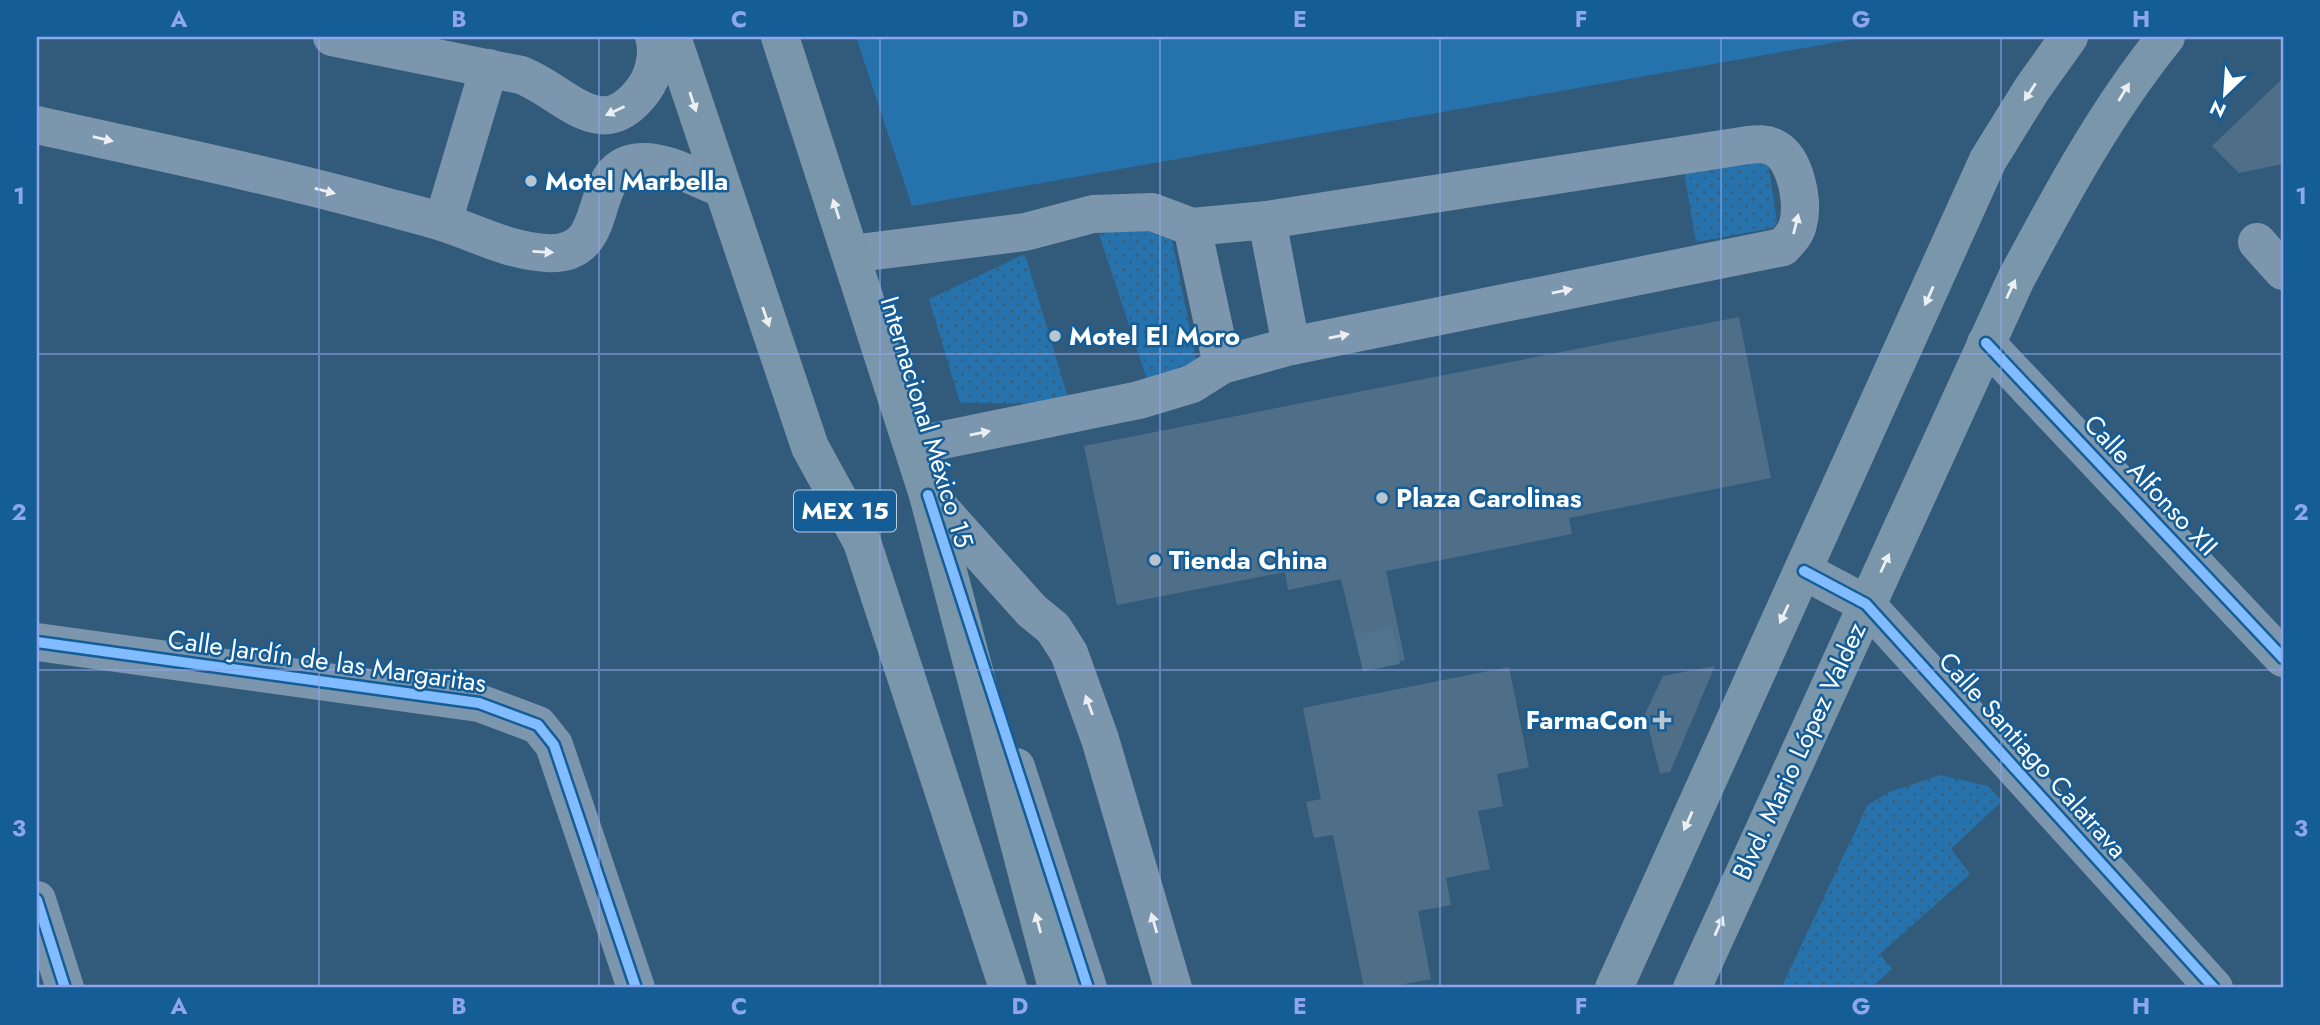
<svg xmlns="http://www.w3.org/2000/svg" width="2320" height="1025" font-family="Jost,sans-serif">
	<defs>
		<pattern id="park-dots" width="8" height="8" patternUnits="userSpaceOnUse" patternTransform="scale(1.75)"><rect width="8" height="8" fill="#2672ac"/><path d="M2 2h.1M6 6h.1" fill="none" stroke="#3b5d77" stroke-width="1.8" stroke-linecap="round"/></pattern>
	</defs>
	<rect width="100%" height="100%" fill="#325a7a"/>
	<polygon fill="#2672ac" points="856,37 1866,37 912,206"/>
	<g fill="url(#park-dots)">
		<polygon points="1762,158 1768,163 1777,222 1773,228 1696,242 1684,171"/>
		<polygon points="1147,224 1172,239 1197,365 1149,386 1099,234"/>
		<polygon points="1025,254 1070,404 960,403 929,299"/>
		<polygon points="1940,775 1988,786 2002,801 1951,849 1970,874 1880,954 1892,969 1870,988 1781,988 1867,806 1887,793"/>
	</g>
	<g fill="#4f6f89">
		<polygon points="2283,78 2283,164 2239,173 2212,146"/>
		<polygon points="1739,317 1771,478 1569,518 1572,534 1386,571 1405,660 1362,667 1341,579 1288,590 1285,572 1117,605 1084,446"/>
		<polygon points="1715,666 1670,772 1660,773 1645,714 1663,676"/>
		<polygon points="1509,667 1529,767 1497,774 1503,806 1478,811 1490,869 1446,878 1451,905 1418,911 1431,979 1383,988 1364,988 1333,835 1314,838 1306,802 1321,799 1303,708"/>
	</g>
	<g fill="none" stroke-linecap="round" stroke-linejoin="round">
		<polyline stroke="#51738e" stroke-width="38" stroke-dasharray="38 19" stroke-linecap="butt" points="1359,653 1402,644"/>
		<g stroke="#7c96ad" stroke-width="38">
			<path d="M332 37 521 75C566 92 601 148 644 89 654 75 659 53 654 37"/>
			<path d="M37 125C149 150 262 173 373 203 397 210 421 215 445 223 478 234 510 251 546 253 619 258 580 164 642 162 669 161 696 179 722 188"/>
			<polyline points="1267,220 1291,346"/>
			<polyline points="443,222 489,68"/>
			<polyline points="1192,227 1222,365"/>
			<polyline points="2257,242 2283,271"/>
			<path d="M851 254 1025 232 1093 214 1152 212 1192 227 1267 220 1748 145C1757 144 1766 143 1775 148 1796 159 1804 203 1798 224 1796 234 1789 240 1783 247L1291 346 1222 365 1192 384 1139 400 913 446"/>
			<polyline points="1986,343 2283,658"/>
			<polyline points="928,495 1032,611 1053,628 1069,653 1100,739 1173,988"/>
			<polyline points="1804,571 1866,604 2214,988"/>
			<polyline points="37,642 479,703 538,725 554,745 636,988"/>
			<polyline points="1016,767 1088,988"/>
			<polyline points="37,900 65,988"/>
		</g>
		<g stroke="#7a96aa" stroke-width="38">
			<polyline points="672,37 810,447 862,542 1008,988"/>
			<polyline points="780,37 928,495 1057,988"/>
			<polyline points="1614,988 1988,160 2032,89 2069,37"/>
			<path d="M1692 988 2016 279C2061 195 2106 111 2166 37"/>
		</g>
		<g stroke="#155d97" stroke-width="15">
			<g id="cycleway">
				<polyline points="1986,343 2283,658"/>
				<polyline points="928,495 1088,988"/>
				<polyline points="1804,571 1866,604 2214,988"/>
				<polyline points="37,642 479,703 538,725 554,745 636,988"/>
				<polyline points="37,900 65,988"/>
			</g>
		</g>
		<use href="#cycleway" stroke="#80bcff" stroke-width="10"/>
	</g>
	<defs><path id="oneway-solid" d="M-6-.8H1V-3.2L6.5 0L1 3.2V.8H-6Z" transform="scale(1.75)"/></defs>
	<g fill="#ebeff2">
		<use href="#oneway-solid" transform="translate(2030 92) rotate(123)"/>
		<use href="#oneway-solid" transform="translate(2124 92) rotate(-59)"/>
		<use href="#oneway-solid" transform="translate(693 102) rotate(72)"/>
		<use href="#oneway-solid" transform="translate(836 209) rotate(-108)"/>
		<use href="#oneway-solid" transform="translate(2011 289) rotate(-65)"/>
		<use href="#oneway-solid" transform="translate(1929 296) rotate(114)"/>
		<use href="#oneway-solid" transform="translate(766 317) rotate(71)"/>
		<use href="#oneway-solid" transform="translate(1885 563) rotate(-65)"/>
		<use href="#oneway-solid" transform="translate(1784 614) rotate(115)"/>
		<use href="#oneway-solid" transform="translate(1688 821) rotate(114)"/>
		<use href="#oneway-solid" transform="translate(1038 923) rotate(-105)"/>
		<use href="#oneway-solid" transform="translate(1719 926) rotate(-66)"/>
	</g>
	<g fill="#ebeff3">
		<use href="#oneway-solid" transform="translate(615 111) rotate(155)"/>
		<use href="#oneway-solid" transform="translate(103 139) rotate(13)"/>
		<use href="#oneway-solid" transform="translate(325 191) rotate(14)"/>
		<use href="#oneway-solid" transform="translate(1796 224) rotate(-76)"/>
		<use href="#oneway-solid" transform="translate(543 252) rotate(3)"/>
		<use href="#oneway-solid" transform="translate(1562 291) rotate(-11)"/>
		<use href="#oneway-solid" transform="translate(1339 336) rotate(-11)"/>
		<use href="#oneway-solid" transform="translate(980 433) rotate(-11)"/>
		<use href="#oneway-solid" transform="translate(1089 705) rotate(-110)"/>
		<use href="#oneway-solid" transform="translate(1154 923) rotate(-106)"/>
	</g>
	<path fill="none" stroke="#8ea6ec" stroke-width="2" stroke-opacity="0.55" d="M319 37V988M599 37V988M880 37V988M1160 37V988M1440 37V988M1721 37V988M2001 37V988M37 354H2283M37 670H2283"/>
	<g fill="#b7c5d0" stroke="#155d97" stroke-width="2.5">
		<circle cx="531" cy="181" r="7"/>
		<circle cx="1055" cy="336" r="7"/>
		<circle cx="1382" cy="498" r="7"/>
		<circle cx="1155" cy="560" r="7"/>
		<path d="M1658.5 709.5h7v7h7v7h-7v7h-7v-7h-7v-7h7z"/>
	</g>
	<g text-anchor="middle" stroke-width="5" stroke-linejoin="round" paint-order="stroke">
		<rect fill="#155d97" stroke="#b9cee0" stroke-width="2" x="794" y="490.5" width="102" height="41" rx="5"/>
		<g font-size="24" font-weight="bold" fill="#fff">
			<text x="845" y="519">MEX 15</text>
		</g>
		<g font-size="26" font-weight="bold" fill="#fff" stroke="#155d97" text-anchor="start">
			<text x="545" y="190">Motel Marbella</text>
			<text x="1069" y="345">Motel El Moro</text>
			<text x="1396" y="507">Plaza Carolinas</text>
			<text x="1169" y="569">Tienda China</text>
			<text x="1648" y="729" text-anchor="end">FarmaCon</text>
		</g>
		<g font-size="26" fill="#fff" stroke="#155d97">
			<text transform="translate(927 422) rotate(73)" y="9">Internacional México 15</text>
			<text transform="translate(2151 485) rotate(47)" y="9">Calle Alfonso XII</text>
			<text transform="translate(327 661) rotate(8)" y="9">Calle Jardín de las Margaritas</text>
			<text transform="translate(1799 751) rotate(-65)" y="9">Blvd. Mario López Valdez</text>
			<text transform="translate(2033 755) rotate(48)" y="9">Calle Santiago Calatrava</text>
		</g>
	</g>
	<rect width="2320" height="1025" fill="none" stroke="#155d97" stroke-width="77"/>
	<g transform="translate(2225 94) rotate(205)" stroke="#155d97" stroke-width="5" paint-order="stroke">
	<path d="M0-5L12 26L0 18L-12 26Z" fill="#ffffff"/>
	<text y="-10" font-size="19" font-weight="bold" text-anchor="middle" fill="#ffffff">N</text>
	</g>
	<rect x="38" y="38" width="2244" height="948" fill="none" stroke="#8ea6ec" stroke-width="2.5"/>
	<g font-size="23" text-anchor="middle" font-weight="bold" fill="#8ea6ec">
		<text x="179" y="27">A</text>
		<text x="459" y="27">B</text>
		<text x="739" y="27">C</text>
		<text x="1020" y="27">D</text>
		<text x="1300" y="27">E</text>
		<text x="1581" y="27">F</text>
		<text x="1861" y="27">G</text>
		<text x="2141" y="27">H</text>
		<text x="19" y="204">1</text>
		<text x="2301" y="204">1</text>
		<text x="19" y="520">2</text>
		<text x="2301" y="520">2</text>
		<text x="19" y="836">3</text>
		<text x="2301" y="836">3</text>
		<text x="179" y="1014">A</text>
		<text x="459" y="1014">B</text>
		<text x="739" y="1014">C</text>
		<text x="1020" y="1014">D</text>
		<text x="1300" y="1014">E</text>
		<text x="1581" y="1014">F</text>
		<text x="1861" y="1014">G</text>
		<text x="2141" y="1014">H</text>
	</g>
</svg>
